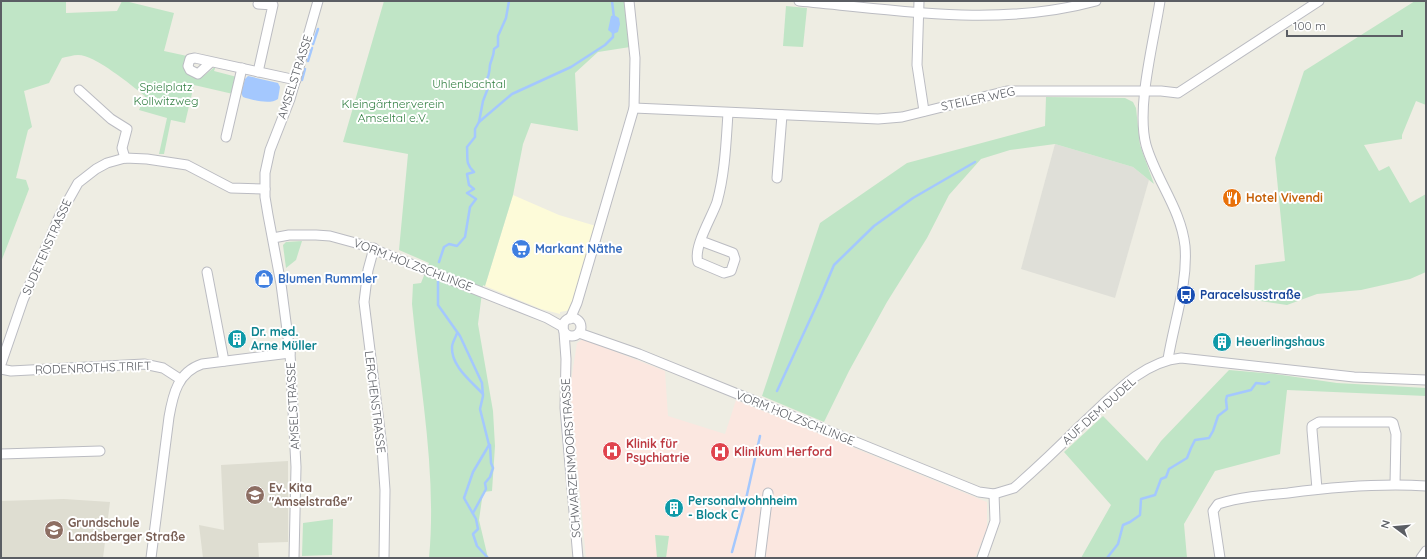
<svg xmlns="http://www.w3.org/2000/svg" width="1427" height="559" font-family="Quicksand,sans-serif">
	<rect width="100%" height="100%" fill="#eeede3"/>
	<polygon fill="#fdfbd9" points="513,195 559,215 596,226 571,310 560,312 560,314 541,309 485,286"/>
	<polygon fill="#dfdfd8" points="1055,144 1133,167 1149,180 1115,298 1021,269"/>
	<g fill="#deddd1">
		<polygon points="288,461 288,542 258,543 259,558 203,558 199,525 224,530 221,465"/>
		<polygon points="64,499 110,502 103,558 1,558 1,501"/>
	</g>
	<polygon fill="#fbe7e0" points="583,339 665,371 668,416 725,434 736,400 987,502 987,528 975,558 586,558 570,387 577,343"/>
	<g fill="#c0e5c6">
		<path d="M1 1H66V13L117 11 122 1H125L174 13 164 51 187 56 185 69 192 77 201 78 216 66 214 71 237 77 233 94 194 85 185 123 171 120 164 154H159L167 118 139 110 145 96C131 85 95 55 78 55 73 55 67 57 62 58L49 83 24 91 32 127 28 130 16 178 26 180 29 189 1 262Z"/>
		<path d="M384 1H625L630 47 598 52 575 73 578 131 531 123 523 144 513 195 485 286 483 285 478 324 493 411 495 446 492 491 483 492 479 520 488 558H429C437 473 420 388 412 304L413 284 421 283 429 263 399 250 408 154 343 142Z"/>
		<polygon points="1415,1 1426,1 1426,105 1416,101 1402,135 1402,139 1364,145 1379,171 1389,166 1410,203 1426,194 1426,272 1410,279 1361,290 1317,294 1287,305 1254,300 1255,265 1285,261 1275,158 1304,71"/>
		<polygon points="786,6 807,8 803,47 783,46"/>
		<polygon points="1046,97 1125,98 1133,102 1136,108 1140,145 1154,184 1133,167 1055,144 1010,150 981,159 949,195 927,238 887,302 849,371 824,422 762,396 820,223 907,163 1045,126"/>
		<polygon points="302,241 296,260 286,268 283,245 286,242"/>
		<polygon points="1229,370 1275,374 1337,383 1426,388 1426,396 1287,390 1280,454 1215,471 1184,524 1187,558 1081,558 1111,505 1064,452 1103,416 1147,461 1161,441"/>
		<polygon points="333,519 332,555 302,556 303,523"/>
		<polygon points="655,535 669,536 666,558 657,558"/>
	</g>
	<g fill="#a4c8fe">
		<polygon points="614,15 619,18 620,24 618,32 613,34 608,30 611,16"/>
		<path d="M248 76 278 83 280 87 278 99C270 105 252 100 243 97L241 93 245 79Z"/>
	</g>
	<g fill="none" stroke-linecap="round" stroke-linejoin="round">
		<g stroke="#a4c8fe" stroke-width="2.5">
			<polyline points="612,1 614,18"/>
			<polyline points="313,44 318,29"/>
			<polyline points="308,61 312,48"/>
			<polyline points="302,80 305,69"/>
			<polyline points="479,122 512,94 571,67 605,45 613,37 613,31"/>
			<path d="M439 262 444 247 449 244 457 246 465 237 470 207 476 199 467 193 474 189 469 185 467 174 474 172C465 164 468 158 467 147L475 137V129L479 122 483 101 488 88 486 81C490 75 489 73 490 65 491 60 494 56 494 49L498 46V36L506 18 509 1"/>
			<polyline points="438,281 438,305 460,336 482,383 483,396 480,409 489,445 473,472 464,498 476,519 478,529 473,534 477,546 488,558"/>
			<path d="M457 333C456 337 452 343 452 347 451 366 471 381 483 394"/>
			<polyline points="777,391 820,298 834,265 874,226 913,198 975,162"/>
			<polyline points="473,513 486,489 485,483 490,477 493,468 491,463 490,445"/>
			<polyline points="732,552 744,508 760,436"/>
			<polyline points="1107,558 1118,544 1123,525 1130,522 1140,515 1141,499 1155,495 1161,479 1166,477 1169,469 1187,458 1191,448 1195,440 1209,438 1213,431 1218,416 1227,409 1226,400 1227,396 1251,390 1256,383 1265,384 1269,382"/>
		</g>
		<g stroke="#bbbcc2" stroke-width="11">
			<g id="minor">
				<path d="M799 1C898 10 997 28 1096 1"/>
				<polyline points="919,1 917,65 924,111"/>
				<path d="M1160 1C1154 41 1136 107 1146 145 1156 180 1181 209 1185 246 1188 284 1174 322 1168 359"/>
				<polyline points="258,4 273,5 258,72"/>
				<polyline points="211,62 198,74 190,70 188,66 190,59 195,58 296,80"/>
				<polyline points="79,90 111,119 127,129 122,148 125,158"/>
				<polyline points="634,108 878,119 902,117 1007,91 1161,91 1178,93 1319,1"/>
				<polyline points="226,137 242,68"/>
				<polyline points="777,178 782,115"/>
				<polyline points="273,238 289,235 316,235 330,236 363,245 547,318 563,327"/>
				<path d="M701 241 733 253 735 259 731 271 724 273 698 262C693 247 712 217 717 202 725 173 726 143 728 113"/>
				<polyline points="374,248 368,270 364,302 382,447 385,490 384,558"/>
				<polyline points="207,272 224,361"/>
				<circle cx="572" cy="327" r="9"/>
				<polyline points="570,319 577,303 634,108 635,58 629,1"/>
				<polyline points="564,332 566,359 565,408 578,558"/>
				<path d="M579 333 639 354 979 492 994 494 1014 488C1037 468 1059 447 1081 425 1110 399 1140 362 1181 358L1354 377 1426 380"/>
				<polyline points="1,364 23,300 60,215 78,183 96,169 107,163 125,158 147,159 187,165 231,188 265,189"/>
				<polyline points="1,369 11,371 144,364 163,368 180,379"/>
				<polyline points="1,454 100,451"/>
				<polyline points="1317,489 1312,430 1312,426 1319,422 1391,422 1393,423 1396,434 1395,484"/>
				<path d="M151 558 169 417C173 394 178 372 202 364L290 353"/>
				<polyline points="294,558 296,467 290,353 281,284 268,215 265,197 265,173 270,150 290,99 318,1"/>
				<polyline points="760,558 768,493"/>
				<polyline points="982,558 995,521 994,494"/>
				<path d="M1220 558 1213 511 1218 504C1240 497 1265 495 1288 493 1334 487 1379 483 1426 486"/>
				<polyline points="1421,558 1426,551"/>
			</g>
		</g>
		<use href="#minor" stroke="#fff" stroke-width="9"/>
	</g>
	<defs>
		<g id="restaurant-disc" transform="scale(1)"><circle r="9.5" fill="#e8710a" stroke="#fff"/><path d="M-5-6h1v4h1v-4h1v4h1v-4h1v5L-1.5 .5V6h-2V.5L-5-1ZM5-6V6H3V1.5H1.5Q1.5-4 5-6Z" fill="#fff"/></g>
		<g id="supermarket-disc" transform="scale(1)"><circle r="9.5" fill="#3f7fe0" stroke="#fff"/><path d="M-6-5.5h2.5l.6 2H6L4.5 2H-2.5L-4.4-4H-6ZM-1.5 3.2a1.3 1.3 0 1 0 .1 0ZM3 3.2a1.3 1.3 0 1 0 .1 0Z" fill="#fff"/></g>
		<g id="shop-disc" transform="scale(1)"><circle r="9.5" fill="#3f7fe0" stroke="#fff"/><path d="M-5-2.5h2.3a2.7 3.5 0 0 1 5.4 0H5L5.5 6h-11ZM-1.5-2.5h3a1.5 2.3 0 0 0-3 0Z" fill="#fff"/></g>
		<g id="bus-disc" transform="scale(1)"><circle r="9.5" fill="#1a4fb4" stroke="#fff"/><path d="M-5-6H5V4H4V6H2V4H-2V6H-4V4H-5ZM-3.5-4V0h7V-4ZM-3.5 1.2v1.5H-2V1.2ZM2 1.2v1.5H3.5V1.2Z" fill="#fff"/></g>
		<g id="building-disc" transform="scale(1)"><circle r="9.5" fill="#0f9aa8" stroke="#fff"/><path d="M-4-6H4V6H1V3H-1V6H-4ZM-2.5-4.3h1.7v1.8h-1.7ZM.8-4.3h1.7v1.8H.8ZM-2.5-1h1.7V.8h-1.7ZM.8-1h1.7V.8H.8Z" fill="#fff"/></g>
		<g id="hospital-disc" transform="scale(1)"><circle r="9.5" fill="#e0444e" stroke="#fff"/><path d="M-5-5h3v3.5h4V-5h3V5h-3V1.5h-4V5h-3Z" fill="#fff"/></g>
		<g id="school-disc" transform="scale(1)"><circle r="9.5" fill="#8d6e63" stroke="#fff"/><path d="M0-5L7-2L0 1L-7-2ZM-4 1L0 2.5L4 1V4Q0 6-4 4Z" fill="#fff"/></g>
	</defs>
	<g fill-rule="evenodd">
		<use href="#restaurant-disc" x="1232" y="198"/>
		<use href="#supermarket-disc" x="521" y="249"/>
		<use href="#shop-disc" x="264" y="279"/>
		<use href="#bus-disc" x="1186" y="295"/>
		<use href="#building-disc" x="237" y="339"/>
		<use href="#building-disc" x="1222" y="342"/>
		<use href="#hospital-disc" x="612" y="451"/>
		<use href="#hospital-disc" x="720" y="452"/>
		<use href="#school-disc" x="255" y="495"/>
		<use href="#building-disc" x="674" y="508"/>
		<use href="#school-disc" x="54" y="530"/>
	</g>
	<g text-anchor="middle" stroke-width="4" stroke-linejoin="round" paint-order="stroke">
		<g font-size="12" fill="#5b5e64" stroke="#fff">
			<text transform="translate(295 77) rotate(-72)" y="4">AMSELSTRASSE</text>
			<text transform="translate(978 99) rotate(-12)" y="4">STEILER WEG</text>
			<text transform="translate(47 247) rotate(-66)" y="4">SUDETENSTRASSE</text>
			<text transform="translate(413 265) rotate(21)" y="4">VORM HOLZSCHLINGE</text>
			<text transform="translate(93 368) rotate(-2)" y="4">RODENROTHS TRIFT</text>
			<text transform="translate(375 402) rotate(83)" y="4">LERCHENSTRASSE</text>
			<text transform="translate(293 406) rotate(-93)" y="4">AMSELSTRASSE</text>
			<text transform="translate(1099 411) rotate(-42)" y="4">AUF DEM DUDEL</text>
			<text transform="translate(795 418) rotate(22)" y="4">VORM HOLZSCHLINGE</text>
			<text transform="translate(571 458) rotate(-94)" y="4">SCHWARZENMOORSTRASSE</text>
		</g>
		<g font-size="12" fill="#358145" stroke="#fff">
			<text x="469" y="88">Uhlenbachtal</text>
			<text x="166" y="91">Spielplatz<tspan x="166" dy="14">Kollwitzweg</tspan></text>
			<text x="393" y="108">Kleingärtnerverein<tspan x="393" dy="14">Amseltal e.V.</tspan></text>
		</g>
		<g font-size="12" font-weight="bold" fill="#c56008" stroke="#fff" text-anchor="start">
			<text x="1246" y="202">Hotel Vivendi</text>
		</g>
		<g font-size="12" font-weight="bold" fill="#366cbe" stroke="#fff" text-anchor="start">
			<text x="535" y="253">Markant Näthe</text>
			<text x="278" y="283">Blumen Rummler</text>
		</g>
		<g font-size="12" font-weight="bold" fill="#164399" stroke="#fff" text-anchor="start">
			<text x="1200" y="299">Paracelsusstraße</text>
		</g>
		<g font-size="12" font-weight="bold" fill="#0d838f" stroke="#fff" text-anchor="start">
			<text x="251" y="336">Dr. med.<tspan x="251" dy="14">Arne Müller</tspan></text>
			<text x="1236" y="346">Heuerlingshaus</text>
			<text x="688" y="505">Personalwohnheim<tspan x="688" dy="14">- Block C</tspan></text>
		</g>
		<g font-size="12" font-weight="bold" fill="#be3a42" stroke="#fff" text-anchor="start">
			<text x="626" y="448">Klinik für<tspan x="626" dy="14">Psychiatrie</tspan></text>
			<text x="734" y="456">Klinikum Herford</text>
		</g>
		<g font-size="12" font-weight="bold" fill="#785e54" stroke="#fff" text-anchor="start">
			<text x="269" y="492">Ev. Kita<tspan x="269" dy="14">"Amselstraße"</tspan></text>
			<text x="68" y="527">Grundschule<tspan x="68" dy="14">Landsberger Straße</tspan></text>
		</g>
	</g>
	<rect width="1427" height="559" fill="none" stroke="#5b5e64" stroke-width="4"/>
	<g transform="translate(1395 527) rotate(286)" stroke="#ffffff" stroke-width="3" paint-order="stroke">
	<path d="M0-3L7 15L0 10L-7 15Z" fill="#5b5e64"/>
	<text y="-6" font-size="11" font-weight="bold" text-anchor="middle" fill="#5b5e64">N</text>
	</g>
	<path d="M1287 30v6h115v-6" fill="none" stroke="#5b5e64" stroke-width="2"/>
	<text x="1293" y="30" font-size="12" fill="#5b5e64" stroke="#ffffff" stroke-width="3" paint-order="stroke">100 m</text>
</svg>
